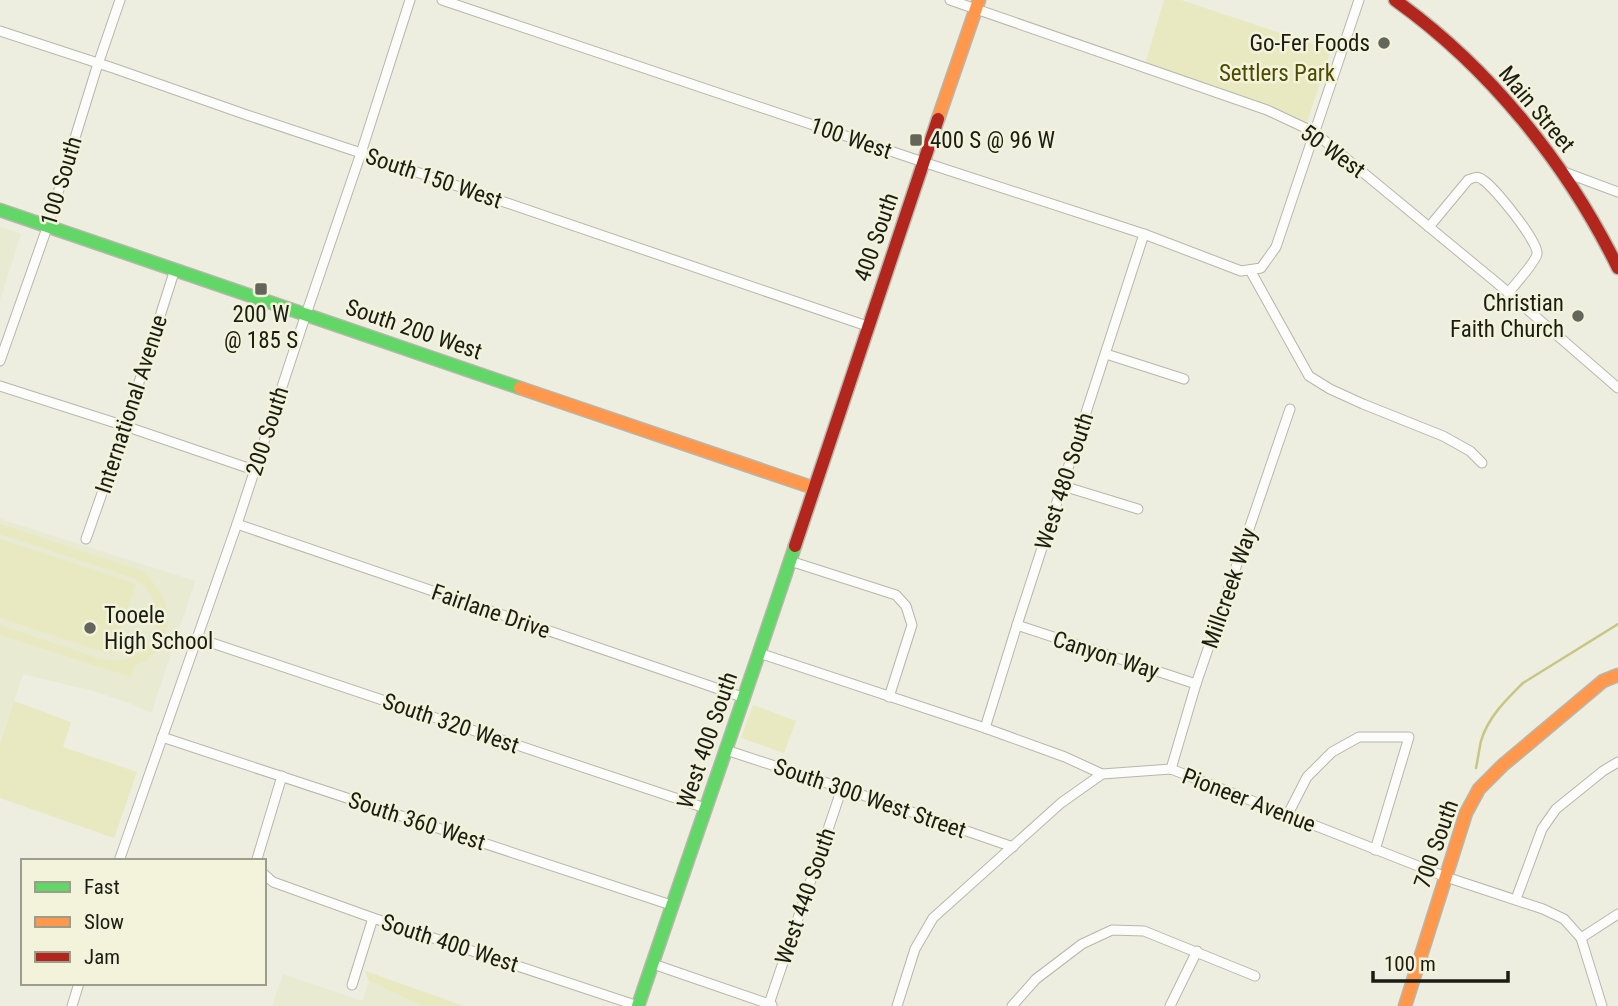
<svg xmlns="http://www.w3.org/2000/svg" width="1618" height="1006" font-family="'Roboto Condensed',sans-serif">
	<rect width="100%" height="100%" fill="#edede0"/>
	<g fill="#e9ead2">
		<polygon points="0,227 21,234 0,299"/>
		<polygon points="0,519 195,581 151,713 132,704 93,691 23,674 0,741"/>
		<polygon points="283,974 362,1001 372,975 462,1006 272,1006"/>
	</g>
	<g fill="#e8e9c1">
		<polygon points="1164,0 1181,0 1331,50 1306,125 1145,64"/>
		<path d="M0 524 145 572 164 597 168 626 158 650 147 660 136 665 131 677 0 635V625L97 658C108 660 120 662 130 658 137 655 143 650 148 644 166 621 157 592 133 578L0 534Z"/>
		<polygon points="0,539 136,584 112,655 0,618"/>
		<polygon points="14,701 71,722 63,747 137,772 114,838 0,798 0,743"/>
		<polygon points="753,705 796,721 784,753 741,738"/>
		<polygon points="365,971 464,1006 422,1006 368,980"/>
	</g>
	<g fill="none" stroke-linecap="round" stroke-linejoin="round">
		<path stroke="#c6c785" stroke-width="2.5" d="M1476 768C1478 759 1479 750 1481 741 1488 717 1506 700 1523 683L1618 624"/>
		<g stroke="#b7b7ac" stroke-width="11">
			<g id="street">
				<polyline points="442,0 923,162 1144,234 1241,271 1261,268 1276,247 1359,0"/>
				<polyline points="950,0 1267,110 1314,132 1497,283 1618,388"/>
				<polyline points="0,31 113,68 247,115 361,153 867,326"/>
				<polyline points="1564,172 1618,192"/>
				<path d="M1429 227 1468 180C1474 177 1478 176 1483 180 1494 187 1539 242 1537 254 1536 261 1514 286 1508 293"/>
				<polyline points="1250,270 1309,376 1330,389 1363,404 1443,436 1470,451 1482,463"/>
				<polyline points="1106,354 1184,379"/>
				<polyline points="0,361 48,225 96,70 120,0"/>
				<polyline points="0,386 125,426 254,470"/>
				<polyline points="1063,486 1138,509"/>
				<polyline points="237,524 745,698"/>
				<polyline points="86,539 121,439 175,269"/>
				<polyline points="790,561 896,595 906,606 912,625 889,697"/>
				<polyline points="1017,625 1196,684"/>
				<polyline points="197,638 705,808"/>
				<polyline points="759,653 985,728 1065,757 1102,774 1171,769 1446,877 1543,909 1564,919 1581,938 1602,1006"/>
				<polyline points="985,728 1017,625 1144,234"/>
				<polyline points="162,737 671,905"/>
				<polyline points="726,750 842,788 1013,847"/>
				<polyline points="1171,769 1196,684 1290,409"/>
				<polyline points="1288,814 1307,777 1332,752 1359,737 1409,737 1375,850"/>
				<polyline points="119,861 237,524 301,329 361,153 410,0"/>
				<polyline points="258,861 257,859 282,776"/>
				<polyline points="264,874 273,882 373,918 638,1006"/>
				<polyline points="1516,899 1542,829 1556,809 1603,771 1618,762"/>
				<polyline points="1581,938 1618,914"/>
				<polyline points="653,964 772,1005"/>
				<polyline points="352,985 373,918"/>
				<polyline points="769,1004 842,788"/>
				<polyline points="72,1006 79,983"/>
				<polyline points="897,1006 915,949 933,918 1061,803 1102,774"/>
				<polyline points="1012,1006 1036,979 1082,944 1112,930 1144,931 1255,976"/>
				<polyline points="1170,1006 1197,951"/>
			</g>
		</g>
		<g stroke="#b7b7ac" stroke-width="15">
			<g id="fast">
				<polyline points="0,210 520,388"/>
				<path d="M638 1006C690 852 744 700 795 546"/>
			</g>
		</g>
		<g stroke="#b7b7ac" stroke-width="15">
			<g id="slow">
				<polyline points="938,119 979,0"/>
				<polyline points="520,388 814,488"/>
				<polyline points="1405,1006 1466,813 1479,789 1503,765 1603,681 1618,675"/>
			</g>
		</g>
		<g stroke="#b7b7ac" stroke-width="15">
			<g id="jam">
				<path d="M1395 0C1490 68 1567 164 1618 268"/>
				<polyline points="795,546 938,119"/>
			</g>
		</g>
		<use href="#street" stroke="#fcfcfa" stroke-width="9"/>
		<use href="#fast" stroke="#63d668" stroke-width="12"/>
		<use href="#slow" stroke="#ff974d" stroke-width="12"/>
		<use href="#jam" stroke="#b3261e" stroke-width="12"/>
	</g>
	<g fill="#64655b" stroke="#f2f3da" stroke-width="2.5">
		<circle cx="1384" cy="43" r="7"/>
		<rect x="909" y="133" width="14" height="14" rx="3.5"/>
		<rect x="254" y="282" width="14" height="14" rx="3.5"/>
		<circle cx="1578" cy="316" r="7"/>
		<circle cx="90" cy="628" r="7"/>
	</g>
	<g text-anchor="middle" stroke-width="5" stroke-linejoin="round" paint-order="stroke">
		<g font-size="23" fill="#1b1c13" stroke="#f2f3da" text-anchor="end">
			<text x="1370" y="51">Go-Fer Foods</text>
			<text x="930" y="148" text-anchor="start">400 S @ 96 W</text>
			<text x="1564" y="311">Christian<tspan x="1564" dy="26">Faith Church</tspan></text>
			<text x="261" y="322" text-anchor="middle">200 W<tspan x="261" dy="26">@ 185 S</tspan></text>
			<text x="104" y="623" text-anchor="start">Tooele<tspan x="104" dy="26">High School</tspan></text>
		</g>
		<g font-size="23" fill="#4c4b02" stroke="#f2f3da">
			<text x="1277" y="81">Settlers Park</text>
		</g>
		<g font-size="23" fill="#1b1c13" stroke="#f2f3da">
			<text transform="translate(1537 109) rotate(50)" y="8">Main Street</text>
			<text transform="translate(851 138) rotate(19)" y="8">100 West</text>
			<text transform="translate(1333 151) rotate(36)" y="8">50 West</text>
			<text transform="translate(434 178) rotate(19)" y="8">South 150 West</text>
			<text transform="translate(61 181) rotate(-73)" y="8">100 South</text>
			<text transform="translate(876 237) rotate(-71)" y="8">400 South</text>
			<text transform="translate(414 329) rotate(19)" y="8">South 200 West</text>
			<text transform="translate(131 404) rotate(-72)" y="8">International Avenue</text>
			<text transform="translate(267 431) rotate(-72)" y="8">200 South</text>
			<text transform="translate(1064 481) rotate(-72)" y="8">West 480 South</text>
			<text transform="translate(1229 588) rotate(-71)" y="8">Millcreek Way</text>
			<text transform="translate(491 611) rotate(19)" y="8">Fairlane Drive</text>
			<text transform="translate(1106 655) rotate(18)" y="8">Canyon Way</text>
			<text transform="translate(451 723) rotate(19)" y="8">South 320 West</text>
			<text transform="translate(707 740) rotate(-71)" y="8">West 400 South</text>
			<text transform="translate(870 798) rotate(19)" y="8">South 300 West Street</text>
			<text transform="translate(1249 800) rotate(21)" y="8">Pioneer Avenue</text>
			<text transform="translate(417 821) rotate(18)" y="8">South 360 West</text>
			<text transform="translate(1436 844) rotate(-71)" y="8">700 South</text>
			<text transform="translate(805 896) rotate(-71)" y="8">West 440 South</text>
			<text transform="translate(450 943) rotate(18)" y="8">South 400 West</text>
		</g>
	</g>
	<rect x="21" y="859" width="245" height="126" fill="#f2f3da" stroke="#9c9d8a" stroke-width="2"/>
	<rect x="35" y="882" width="35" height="10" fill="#63d668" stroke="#9c9d8a" stroke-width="2"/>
	<text x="84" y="894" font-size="21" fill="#1b1c13">Fast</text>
	<rect x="35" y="917" width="35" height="10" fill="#ff974d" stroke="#9c9d8a" stroke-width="2"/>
	<text x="84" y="929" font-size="21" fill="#1b1c13">Slow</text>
	<rect x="35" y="952" width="35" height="10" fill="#b3261e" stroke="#9c9d8a" stroke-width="2"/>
	<text x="84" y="964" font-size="21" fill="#1b1c13">Jam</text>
	<path d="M1373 971v10h135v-10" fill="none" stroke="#1b1c13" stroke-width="3.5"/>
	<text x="1384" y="971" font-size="21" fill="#1b1c13" stroke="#f2f3da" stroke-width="5" paint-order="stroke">100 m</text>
</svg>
